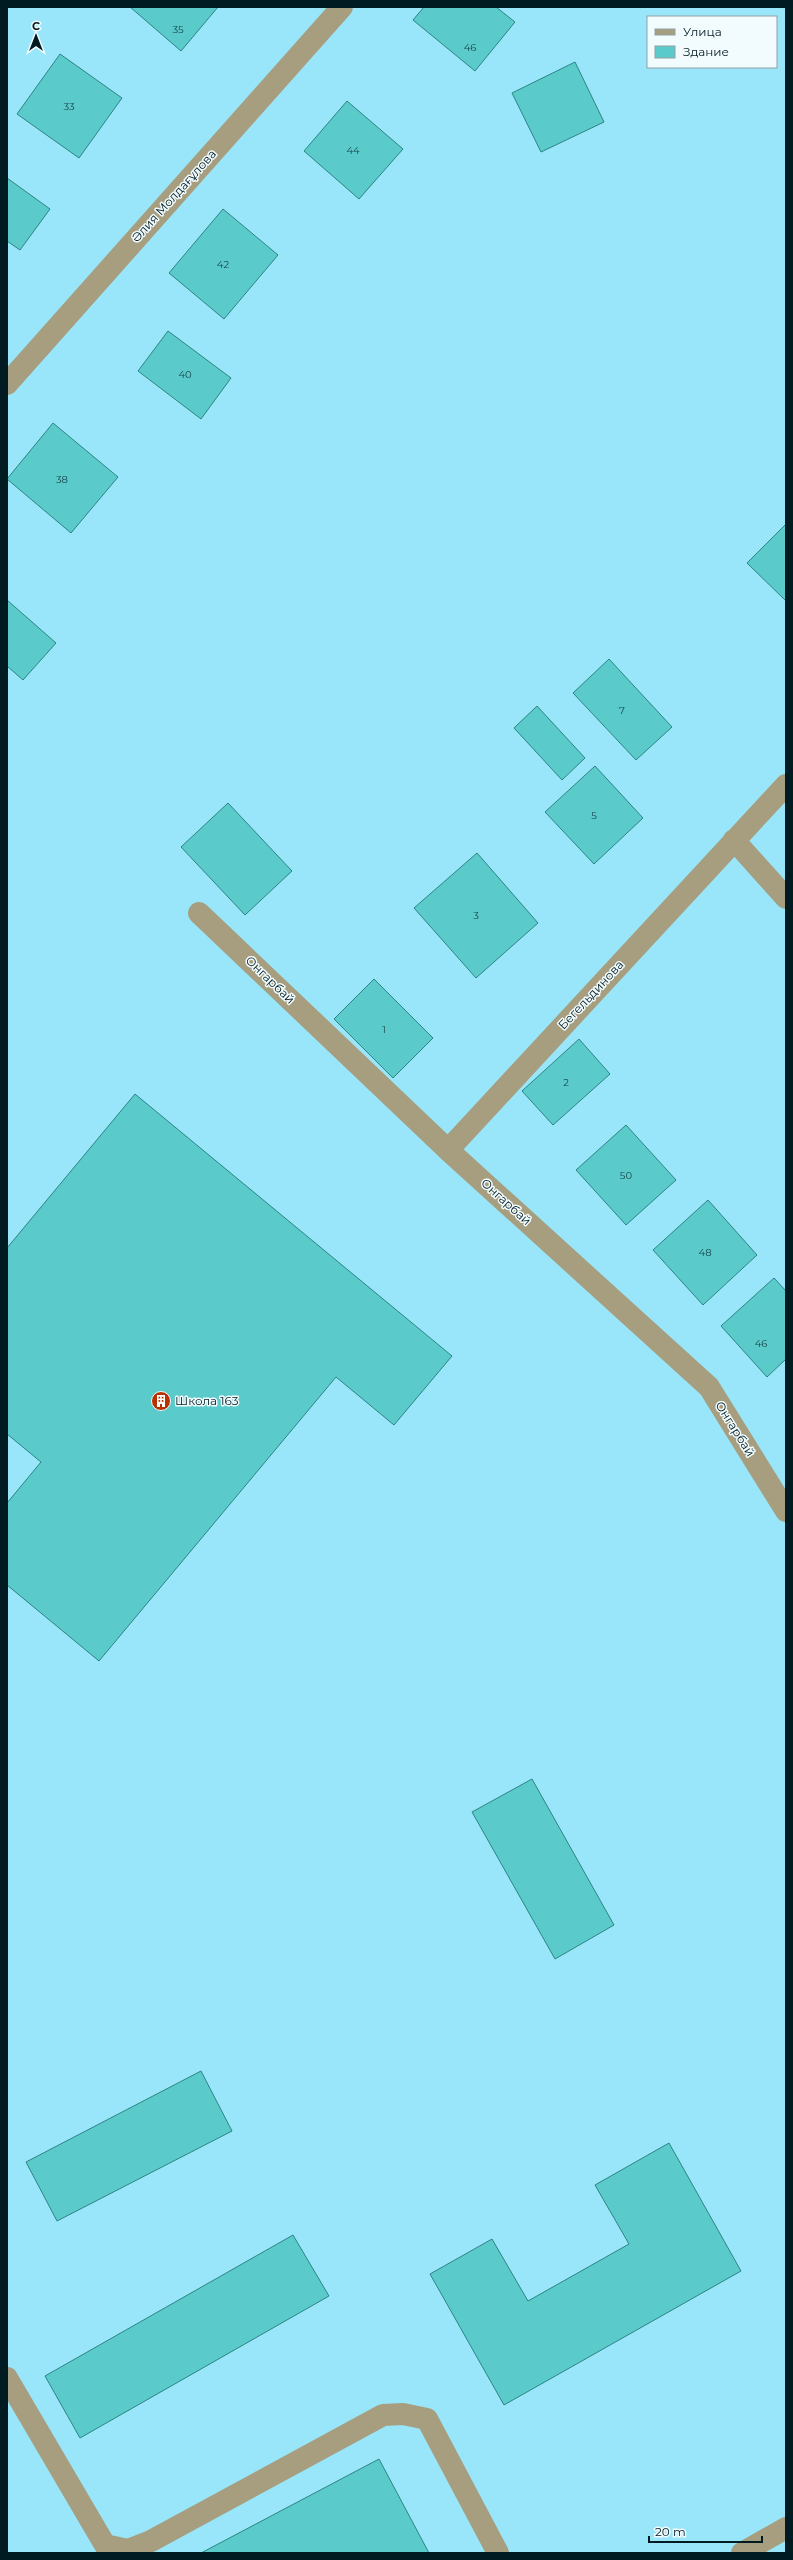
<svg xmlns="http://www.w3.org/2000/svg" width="793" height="2560" font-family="Montserrat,sans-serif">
	<rect width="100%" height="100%" fill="#99e6fa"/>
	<g fill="#5bcacb" stroke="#2d8484">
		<polygon points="130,7 218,7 181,51"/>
		<polygon points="424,7 496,7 515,22 475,71 413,20"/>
		<polygon points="60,54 122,98 79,158 17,114"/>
		<polygon points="575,62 604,122 541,152 512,93"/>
		<polygon points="347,101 403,149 359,199 304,151"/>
		<polygon points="7,178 50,209 20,250 7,241"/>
		<polygon points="223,209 278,255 224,319 169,273"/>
		<polygon points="168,331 231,378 201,419 138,371"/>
		<polygon points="53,423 118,477 71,533 7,479"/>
		<polygon points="786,524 786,601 747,563"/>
		<polygon points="7,600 56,643 23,680 7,666"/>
		<polygon points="609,659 672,727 636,760 573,693"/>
		<polygon points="537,706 585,758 562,780 514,728"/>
		<polygon points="595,766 643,818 594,864 545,812"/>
		<polygon points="228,803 292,871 245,915 181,847"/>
		<polygon points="477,853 538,923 476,978 414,908"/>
		<polygon points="374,979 433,1038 393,1078 334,1019"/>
		<polygon points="579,1039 610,1074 553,1125 522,1091"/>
		<polygon points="135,1094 452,1356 394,1425 336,1377 99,1661 7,1585 7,1503 41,1462 7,1434 7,1248"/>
		<polygon points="626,1125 676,1180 626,1225 576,1170"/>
		<polygon points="708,1200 757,1255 703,1305 653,1250"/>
		<polygon points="774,1278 786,1291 786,1359 767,1377 721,1326"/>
		<polygon points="532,1779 614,1925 555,1959 472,1812"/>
		<polygon points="201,2071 232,2131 57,2221 26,2162"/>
		<polygon points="669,2143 741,2271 504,2405 430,2274 492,2239 528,2301 629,2244 595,2185"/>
		<polygon points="293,2235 329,2296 80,2438 45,2376"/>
		<polygon points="379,2459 429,2553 201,2553"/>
	</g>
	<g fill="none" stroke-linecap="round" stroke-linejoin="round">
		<g stroke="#a69e7e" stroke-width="22">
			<polyline points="7,384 342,7"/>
			<polyline points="734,840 786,898"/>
			<polyline points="199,913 448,1150 709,1387 786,1511"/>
			<polyline points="448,1150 786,785"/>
			<polyline points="7,2378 105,2545 128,2550 151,2541 383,2415 403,2414 427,2419 498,2553"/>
			<polyline points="742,2553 786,2528"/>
		</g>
	</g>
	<defs>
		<g id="building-disc" transform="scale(1)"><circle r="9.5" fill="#ba3100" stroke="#f2fbfd"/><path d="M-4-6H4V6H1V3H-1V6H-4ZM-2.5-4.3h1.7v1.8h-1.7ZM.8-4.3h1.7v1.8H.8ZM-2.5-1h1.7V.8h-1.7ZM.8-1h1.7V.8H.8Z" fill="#fff"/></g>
	</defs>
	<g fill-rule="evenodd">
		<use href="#building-disc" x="161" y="1401"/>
	</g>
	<g text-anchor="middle" stroke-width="3" stroke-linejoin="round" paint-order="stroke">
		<g font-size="10" fill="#17474c">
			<text x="178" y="33">35</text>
			<text x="470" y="51">46</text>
			<text x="69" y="110">33</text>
			<text x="353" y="154">44</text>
			<text x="223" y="268">42</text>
			<text x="185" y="378">40</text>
			<text x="62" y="483">38</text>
			<text x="622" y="714">7</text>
			<text x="594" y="819">5</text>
			<text x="476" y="919">3</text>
			<text x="384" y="1033">1</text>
			<text x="566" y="1086">2</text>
			<text x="626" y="1179">50</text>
			<text x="705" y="1256">48</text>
			<text x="761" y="1347">46</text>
		</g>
		<g font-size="12" fill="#001b22" stroke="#f2fbfd">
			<text transform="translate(174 196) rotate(-48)" y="4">Әлия Молдағұлова</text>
			<text transform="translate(270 980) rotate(44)" y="4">Онгарбай</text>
			<text transform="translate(591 995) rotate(-47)" y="4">Бегельдинова</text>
			<text transform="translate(506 1202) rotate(42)" y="4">Онгарбай</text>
			<text transform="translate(735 1429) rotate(58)" y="4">Онгарбай</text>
		</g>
		<g font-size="12" fill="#001b22" stroke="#f2fbfd" text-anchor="start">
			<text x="175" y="1405">Школа 163</text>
		</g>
	</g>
	<rect width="793" height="2560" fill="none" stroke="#001b22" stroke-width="16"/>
	<rect x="647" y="16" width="130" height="52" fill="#f2fbfd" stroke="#91a1a5"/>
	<rect x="655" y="29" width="20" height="6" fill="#a69e7e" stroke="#91a1a5"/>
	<text x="683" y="36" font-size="12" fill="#001b22">Улица</text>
	<rect x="655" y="46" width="20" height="12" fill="#5bcacb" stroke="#91a1a5"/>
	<text x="683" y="56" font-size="12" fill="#001b22">Здание</text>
	<g transform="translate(36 36)" stroke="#f2fbfd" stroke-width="3" paint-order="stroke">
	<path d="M0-3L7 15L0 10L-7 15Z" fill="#001b22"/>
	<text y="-6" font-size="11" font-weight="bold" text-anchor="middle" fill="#001b22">С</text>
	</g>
	<path d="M649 2536v6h113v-6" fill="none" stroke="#001b22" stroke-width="2"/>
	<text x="655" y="2536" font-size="12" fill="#001b22" stroke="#f2fbfd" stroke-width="3" paint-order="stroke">20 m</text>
</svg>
